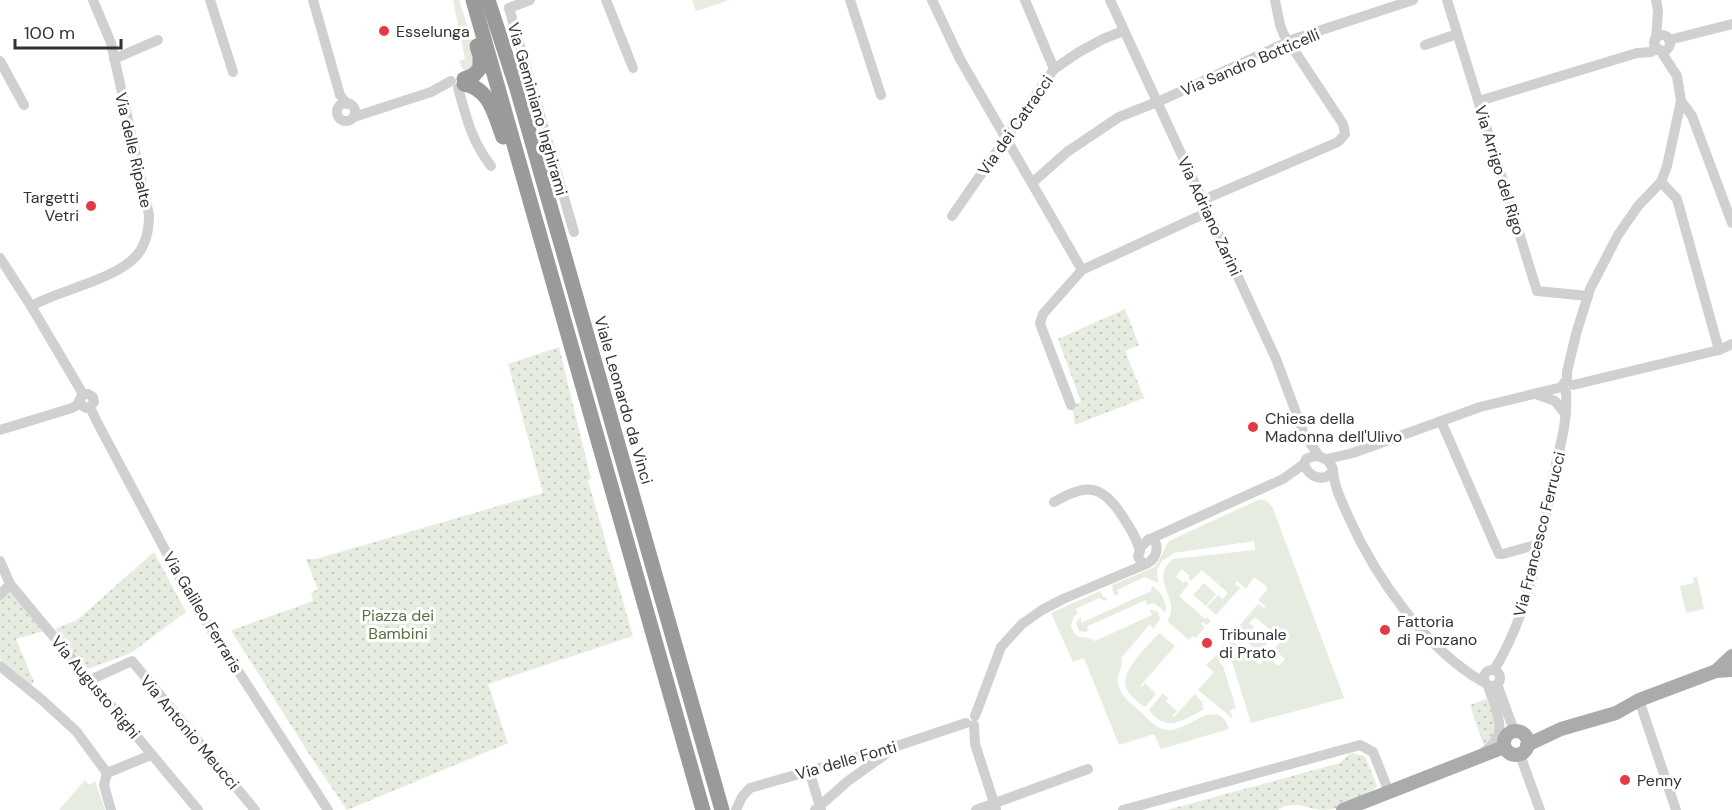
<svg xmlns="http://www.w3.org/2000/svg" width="1732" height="810" font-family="'DM Sans',sans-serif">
	<defs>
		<pattern id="park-dots" width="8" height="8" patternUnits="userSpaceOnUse" patternTransform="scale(1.5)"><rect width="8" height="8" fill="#e6ecdf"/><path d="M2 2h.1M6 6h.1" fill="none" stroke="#c6cbc0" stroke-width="1.8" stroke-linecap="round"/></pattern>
	</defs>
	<rect width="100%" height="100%" fill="#fff"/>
	<g fill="#e6ecdf">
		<polygon points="453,0 459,0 478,60 477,66 466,71 462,68 459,61 465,59"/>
		<polygon points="692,0 727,0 727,1 696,11"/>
		<path d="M1258 500C1266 499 1269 502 1273 509L1344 698 1251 723 1233 665 1229 657 1219 650 1224 644 1229 648 1231 646 1226 641 1230 637 1234 641 1233 642 1260 665 1270 654 1273 657 1271 660 1278 666 1285 659 1277 652 1275 655 1272 652 1282 640 1255 617 1249 623 1254 627 1243 639 1235 631 1258 604 1264 608 1266 607 1258 600 1267 590 1266 586 1254 577 1246 589 1237 581 1235 584 1240 588 1216 615 1207 607 1218 595 1223 599 1228 593 1202 570 1191 581 1188 578 1190 576 1182 569 1176 577 1183 583 1186 581 1189 584 1179 596 1205 619 1207 617 1211 621 1207 625 1202 622 1201 624 1205 627 1196 638 1193 636 1189 640 1167 621C1183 599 1147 581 1173 559L1255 550 1254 541 1174 553 1161 562 1157 570 1158 583 1145 577 1117 590 1119 594 1114 596 1112 585 1155 567 1169 541Z"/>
		<polygon points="1697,577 1704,609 1686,613 1680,586 1694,583 1693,578"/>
		<polygon points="1204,583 1216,594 1206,606 1193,595"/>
		<path d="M1152 586C1161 591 1165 599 1166 609L1165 612 1154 603 1147 605 1146 600 1088 626 1087 632 1079 631 1076 623 1081 617V623L1151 591Z"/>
		<path d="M1100 591 1104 598 1107 597V599L1105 601 1099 598 1075 609 1078 613 1074 616 1071 625C1075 643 1085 634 1095 641L1152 615 1150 610H1153L1158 612 1160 619 1153 629 1150 624 1121 658C1124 668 1114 676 1120 689 1124 700 1134 706 1142 713 1150 721 1157 730 1169 730 1189 730 1218 695 1229 729L1161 749 1154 734 1119 745 1084 658 1073 662 1051 613Z"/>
		<polygon points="1256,630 1269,641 1259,653 1246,641"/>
		<path d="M1159 633 1175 646 1140 686 1142 687 1145 683 1156 694 1145 707C1138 702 1129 696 1126 687 1120 671 1149 645 1159 633Z"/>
		<polygon points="1217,655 1220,657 1220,663 1223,666 1236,708 1230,710 1233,719 1198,690 1214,672 1206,665"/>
		<path d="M1163 693 1168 698 1166 701 1177 711 1172 716 1174 717 1195 694 1202 702 1204 709C1183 720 1167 734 1149 710Z"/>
		<polygon points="85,780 89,785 95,781 105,810 59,810"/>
	</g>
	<g fill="url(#park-dots)">
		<polygon points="1125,309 1139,345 1125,351 1144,398 1075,425 1072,406 1081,402 1058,339"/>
		<polygon points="559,347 591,479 588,481 633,636 488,684 508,743 347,810 311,757 232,632 232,630 313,601 311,593 318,589 306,559 316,559 543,493 508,364"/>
		<polygon points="154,552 186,612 131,653 88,669 55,629 77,620"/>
		<polygon points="8,589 44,631 16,639 34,682 31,685 0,659 0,599"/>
		<path d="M1487 699C1494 718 1499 727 1488 746L1483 744 1470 705Z"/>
		<path d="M1350 753 1365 756 1377 786C1370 796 1338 810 1325 810 1309 810 1293 798 1278 810H1167L1340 763Z"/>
	</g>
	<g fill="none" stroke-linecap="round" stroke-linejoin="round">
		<g stroke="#d0d0d0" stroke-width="10">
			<polyline points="210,0 233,72"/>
			<polyline points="313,0 340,95 347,104"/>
			<polyline points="530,0 509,8 574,232"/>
			<polyline points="606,0 633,68"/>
			<polyline points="850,0 881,95"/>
			<polyline points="932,0 960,59 1082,270"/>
			<polyline points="1025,0 1054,69"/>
			<polyline points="1110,0 1276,359 1304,434 1319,456"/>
			<polyline points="1447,0 1537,291 1588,296"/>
			<polyline points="1656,0 1658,11 1656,39"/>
			<circle cx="1662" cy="43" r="8"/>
			<polyline points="1669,40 1732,24"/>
			<polyline points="1425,45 1457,34"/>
			<polyline points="114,59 158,40"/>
			<polyline points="0,61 24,105"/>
			<path d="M458 88C467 119 471 140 491 166"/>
			<polyline points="1479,101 1637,53 1651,52 1657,48"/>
			<polyline points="1681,101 1692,116 1732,223"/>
			<circle cx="346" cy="112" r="9"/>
			<polyline points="354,117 431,92 451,81"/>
			<polyline points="1661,182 1677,199 1719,350"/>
			<polyline points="1032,183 1067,152 1119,117 1162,100 1294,39 1413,0"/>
			<polyline points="1203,200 1338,142 1345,134 1343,124 1284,35 1280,25 1275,0"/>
			<polyline points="952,216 1054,69 1079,52 1103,39 1123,31"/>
			<polyline points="0,258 31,306 83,394"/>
			<path d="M31 306C60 290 117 279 137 255 147 243 149 229 149 215L111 43 93 0"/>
			<polyline points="1573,385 1719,350 1732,344"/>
			<polyline points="1562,387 1564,383 1567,381 1567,372 1576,334 1590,289 1618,235 1638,206 1661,182 1667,166 1681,101 1677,76 1660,50"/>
			<polyline points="1536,394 1555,401 1566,415"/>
			<polyline points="1071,405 1042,329 1040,323 1043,314 1082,270 1208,212"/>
			<polyline points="90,407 86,408 81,405 79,401 83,394 88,394 93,397 94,402 90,407 96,420 189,595 328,810"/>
			<polyline points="1441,421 1499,554 1503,554 1539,544"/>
			<polyline points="0,430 72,408 80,403"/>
			<path d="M1314 456C1323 456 1331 461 1333 470 1325 484 1308 477 1304 464L1306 459Z"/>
			<polyline points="1327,459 1353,453 1480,407 1562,387"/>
			<path d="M1333 470C1334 487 1342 502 1349 518 1376 578 1426 650 1485 683"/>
			<path d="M1054 502C1087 483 1102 484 1123 517 1130 528 1137 538 1140 551"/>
			<path d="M1149 539 1155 541C1159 550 1155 560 1146 564L1141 562 1138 556 1141 547 1148 540 1283 479 1304 464"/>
			<polyline points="0,561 10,584 198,810"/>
			<polyline points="0,595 10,584"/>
			<polyline points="0,666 42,700 76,731 107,773"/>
			<circle cx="1492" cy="678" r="8"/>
			<path d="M1494 670C1530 612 1541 540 1554 473 1560 446 1568 421 1566 392L1562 387"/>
			<polyline points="90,680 132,661 255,810"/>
			<polyline points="1497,684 1512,725 1516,732"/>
			<polyline points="1639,700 1676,810"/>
			<polyline points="975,716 1001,647 1022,624 1042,610 1063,599 1146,564"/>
			<polyline points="974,725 975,744 996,809"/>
			<path d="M1484 752C1511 734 1496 711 1488 686"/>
			<polyline points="1520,755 1540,810"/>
			<polyline points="809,770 821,810"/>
			<polyline points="107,773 151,755"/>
			<polyline points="107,773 104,785 111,810"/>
			<polyline points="736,810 742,797 750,788 897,746 966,723"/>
			<polyline points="815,810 848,781 890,751"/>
			<polyline points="976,810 1088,769"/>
			<polyline points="1123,810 1360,745 1373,752 1389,792"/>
		</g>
		<g stroke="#ababab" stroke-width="14">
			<polyline points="1716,671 1732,656"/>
			<circle cx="1516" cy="743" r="12"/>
			<polyline points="1527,745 1561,729 1616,713 1639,700 1716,671 1732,670"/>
			<polyline points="1343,810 1504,747"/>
		</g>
		<g stroke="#9a9a9a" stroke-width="15">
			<polyline points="473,0 703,810"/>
			<polyline points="488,0 517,89 722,810"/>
			<polyline points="464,79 474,75 480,68 480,56 477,46"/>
			<path d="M464 84C490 88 495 116 503 137"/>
		</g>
	</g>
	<g fill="#e63946" stroke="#fff" stroke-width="2">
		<circle cx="384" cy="31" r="6"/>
		<circle cx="91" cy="206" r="6"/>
		<circle cx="1253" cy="427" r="6"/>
		<circle cx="1385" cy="630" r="6"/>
		<circle cx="1207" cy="643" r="6"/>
		<circle cx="1625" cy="780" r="6"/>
	</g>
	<g text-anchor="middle" stroke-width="6" stroke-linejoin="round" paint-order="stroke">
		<g font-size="16" fill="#333" stroke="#fff" text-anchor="start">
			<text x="396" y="37">Esselunga</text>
			<text x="79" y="203" text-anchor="end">Targetti<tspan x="79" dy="18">Vetri</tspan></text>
			<text x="1265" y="424">Chiesa della<tspan x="1265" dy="18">Madonna dell'Ulivo</tspan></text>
			<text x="1397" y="627">Fattoria<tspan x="1397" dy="18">di Ponzano</tspan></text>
			<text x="1219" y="640">Tribunale<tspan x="1219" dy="18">di Prato</tspan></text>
			<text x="1637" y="786">Penny</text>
		</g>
		<g font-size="16" fill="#333" stroke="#fff">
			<text transform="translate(1250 62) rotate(-23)" y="6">Via Sandro Botticelli</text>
			<text transform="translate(538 109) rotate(74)" y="6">Via Geminiano Inghirami</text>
			<text transform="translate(1015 125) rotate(-55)" y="6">Via dei Catracci</text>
			<text transform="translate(134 150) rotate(77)" y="6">Via delle Ripalte</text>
			<text transform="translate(1500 170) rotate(73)" y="6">Via Arrigo del Rigo</text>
			<text transform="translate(1210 216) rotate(65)" y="6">Via Adriano Zarini</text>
			<text transform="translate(624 400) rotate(74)" y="6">Viale Leonardo da Vinci</text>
			<text transform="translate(1539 534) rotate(-76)" y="6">Via Francesco Ferrucci</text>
			<text transform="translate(203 612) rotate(59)" y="6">Via Galileo Ferraris</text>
			<text transform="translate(96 687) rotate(50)" y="6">Via Augusto Righi</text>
			<text transform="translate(190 732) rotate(50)" y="6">Via Antonio Meucci</text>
			<text transform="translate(846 760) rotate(-16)" y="6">Via delle Fonti</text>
		</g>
		<g font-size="16" fill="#56703f" stroke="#fff">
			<text x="398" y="621">Piazza dei<tspan x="398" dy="18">Bambini</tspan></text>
		</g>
	</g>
	<path d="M15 39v9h106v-9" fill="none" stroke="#333333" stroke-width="3"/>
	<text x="24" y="39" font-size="18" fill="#333333" stroke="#ffffff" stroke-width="4.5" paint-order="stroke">100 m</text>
</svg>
